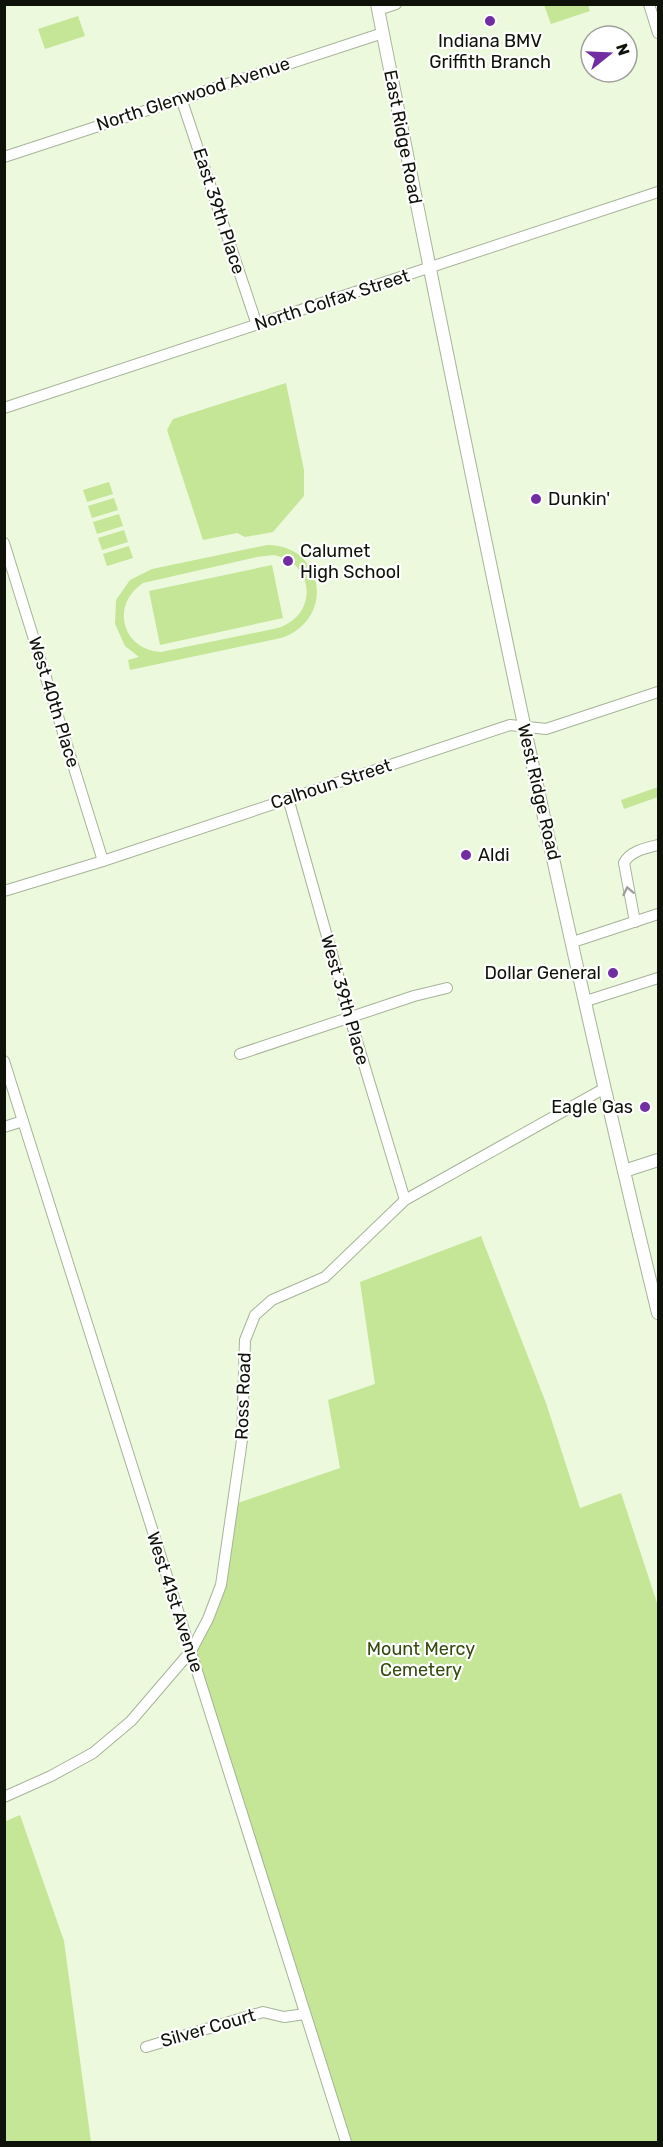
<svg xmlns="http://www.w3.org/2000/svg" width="663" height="2147" font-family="Rubik,sans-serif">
	<rect width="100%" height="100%" fill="#ecf9dd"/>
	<g fill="#c4e696" fill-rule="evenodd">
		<polygon points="544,5 588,5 590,11 551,24"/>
		<polygon points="78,16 85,36 45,49 38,29"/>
		<polygon points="286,383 304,470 304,496 273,532 245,537 237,533 203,540 167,430 173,419"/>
		<polygon points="109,482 113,494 87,502 83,490"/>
		<polygon points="114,498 118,510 92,518 88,506"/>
		<polygon points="119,514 123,526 97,534 93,522"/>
		<polygon points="124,530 128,542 102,550 98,538"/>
		<path d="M267 545C325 545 336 620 281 638L130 670 128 660 139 657 125 646 115 624 116 600 130 580 152 569ZM273 555C315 562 319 615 278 628L161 652C122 650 110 605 143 583L257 557Z"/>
		<polygon points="129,546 133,558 107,566 103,554"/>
		<polygon points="272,565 283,618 160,645 149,591"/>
		<polygon points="658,787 658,797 624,809 621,800"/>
		<path d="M481 1236 546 1403 580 1508 621 1493 658 1606V2142H349L195 1650C203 1637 213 1624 218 1609 229 1575 232 1538 238 1503L340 1468 328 1400 375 1384 360 1282Z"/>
		<polygon points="20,1815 64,1941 91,2142 5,2142 4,1822"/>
	</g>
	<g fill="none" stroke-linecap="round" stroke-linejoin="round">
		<g stroke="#a7b399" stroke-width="12">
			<g id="minor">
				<polyline points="649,4 658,33"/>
				<polyline points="378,10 396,4"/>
				<polyline points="181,98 257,325"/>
				<polyline points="4,157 383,33"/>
				<polyline points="4,408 658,192"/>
				<polyline points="4,543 103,861"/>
				<polyline points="288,798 350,1018 405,1200"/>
				<polyline points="4,891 103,861 510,725 546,729 658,692"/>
				<path d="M635 922 624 863C630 851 646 848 658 845"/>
				<polyline points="573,942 658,914"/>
				<polyline points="586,1001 658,978"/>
				<polyline points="240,1054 414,996 447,988"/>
				<polyline points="4,1061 346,2142"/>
				<polyline points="4,1127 23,1121"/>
				<polyline points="4,1797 51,1776 93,1753 131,1721 191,1651 208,1619 221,1585 242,1440 245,1340 255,1315 272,1300 325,1277 405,1200 605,1088"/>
				<polyline points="146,2047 263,2012 284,2017 305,2014"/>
			</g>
		</g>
		<g stroke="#a7b399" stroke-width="14">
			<g id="major">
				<path d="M377 4C464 442 552 880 658 1313"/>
				<polyline points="624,1171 658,1160"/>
			</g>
		</g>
		<use href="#minor" stroke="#fff" stroke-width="10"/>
		<use href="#major" stroke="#fff" stroke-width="12"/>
	</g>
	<defs><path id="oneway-chevron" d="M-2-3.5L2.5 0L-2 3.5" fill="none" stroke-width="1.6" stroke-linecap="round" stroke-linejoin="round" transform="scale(1.5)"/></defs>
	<use stroke="#9fa09c" href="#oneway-chevron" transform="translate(628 891) rotate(-102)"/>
	<g fill="#712da1" stroke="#fff" stroke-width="2">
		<circle cx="490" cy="21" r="6"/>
		<circle cx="536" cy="499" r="6"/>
		<circle cx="288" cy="561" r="6"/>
		<circle cx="466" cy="855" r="6"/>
		<circle cx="613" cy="973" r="6"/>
		<circle cx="645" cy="1107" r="6"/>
	</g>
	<g text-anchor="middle" stroke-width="4.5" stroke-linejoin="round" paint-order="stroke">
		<g font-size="18" fill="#0e1208" stroke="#fff" text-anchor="start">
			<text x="490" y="47" text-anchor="middle">Indiana BMV<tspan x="490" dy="21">Griffith Branch</tspan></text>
			<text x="548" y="505">Dunkin'</text>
			<text x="300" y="557">Calumet<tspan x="300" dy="21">High School</tspan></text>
			<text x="478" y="861">Aldi</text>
			<text x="601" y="979" text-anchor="end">Dollar General</text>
			<text x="633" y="1113" text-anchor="end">Eagle Gas</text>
		</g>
		<g font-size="18" fill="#0e1208" stroke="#fff">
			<text transform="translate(193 94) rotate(-18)" y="6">North Glenwood Avenue</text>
			<text transform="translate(403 137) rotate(79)" y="6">East Ridge Road</text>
			<text transform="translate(219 211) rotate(72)" y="6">East 39th Place</text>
			<text transform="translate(332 300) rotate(-18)" y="6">North Colfax Street</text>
			<text transform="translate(54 702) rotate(73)" y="6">West 40th Place</text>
			<text transform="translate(331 784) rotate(-18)" y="6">Calhoun Street</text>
			<text transform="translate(539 792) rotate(77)" y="6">West Ridge Road</text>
			<text transform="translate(345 1000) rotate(74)" y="6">West 39th Place</text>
			<text transform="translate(243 1396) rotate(-88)" y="6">Ross Road</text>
			<text transform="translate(175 1602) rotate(72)" y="6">West 41st Avenue</text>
			<text transform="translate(208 2028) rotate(-16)" y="6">Silver Court</text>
		</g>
		<g font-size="18" fill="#354b0d" stroke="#fff">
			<text x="421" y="1655">Mount Mercy<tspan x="421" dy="21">Cemetery</tspan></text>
		</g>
	</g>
	<rect width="663" height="2147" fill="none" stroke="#0e1208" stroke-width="12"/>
	<g transform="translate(609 54) rotate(72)"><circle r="28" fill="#ffffff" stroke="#9fa09c" stroke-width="1.5"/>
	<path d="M0-4.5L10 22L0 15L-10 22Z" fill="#712da1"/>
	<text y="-9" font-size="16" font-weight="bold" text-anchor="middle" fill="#0e1208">N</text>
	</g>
</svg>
